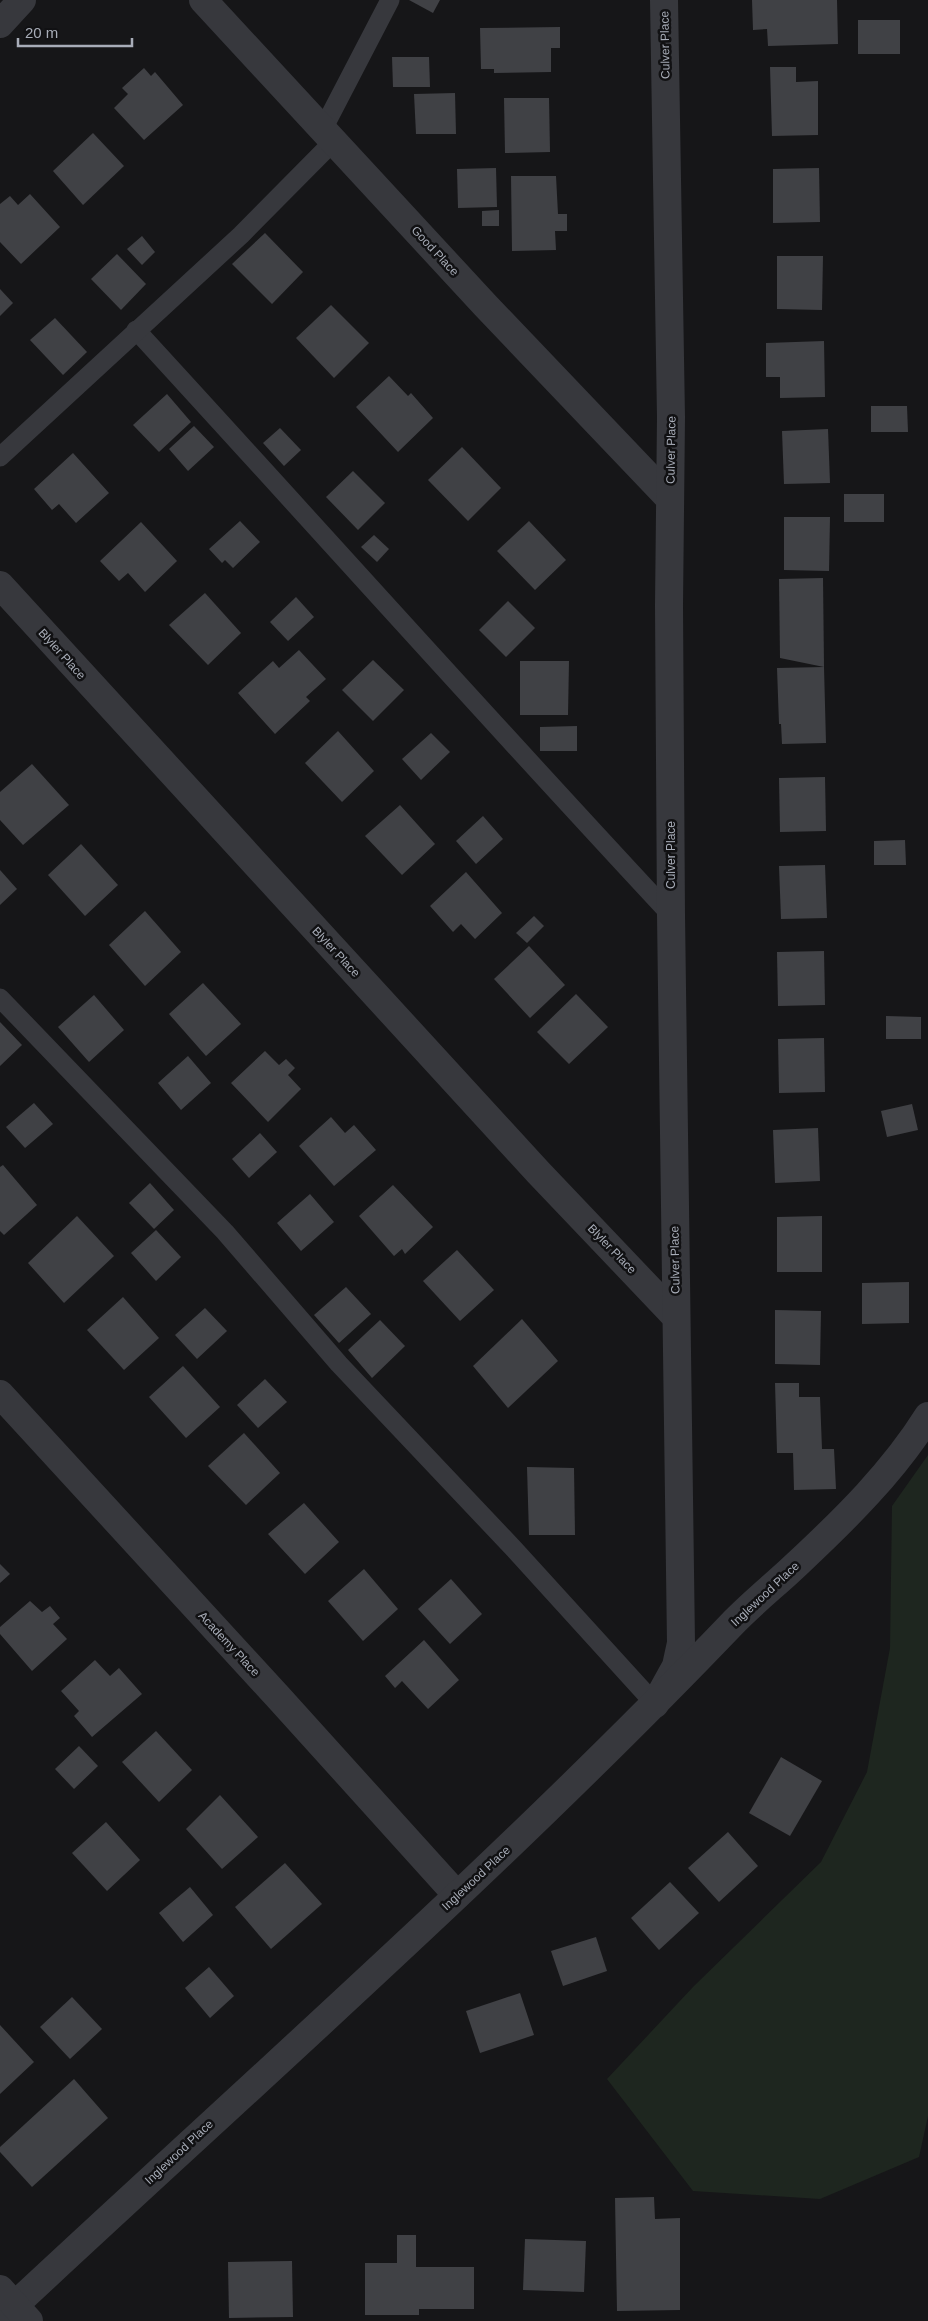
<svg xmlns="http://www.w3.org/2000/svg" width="928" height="2321" font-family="Arial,sans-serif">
	<rect width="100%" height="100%" fill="#161618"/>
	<polygon fill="#1e261f" points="928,1455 928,2116 919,2157 820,2199 693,2191 607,2079 693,1987 821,1862 867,1772 890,1648 892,1506"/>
	<g fill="#404145">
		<polygon points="409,0 440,0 433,13"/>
		<polygon points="752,0 837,0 838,44 768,46 767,29 753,30"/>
		<rect x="858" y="20" width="42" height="34"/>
		<polygon points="560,27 560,48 551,48 551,72 494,73 494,69 481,69 480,28"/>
		<polygon points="392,57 429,57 430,87 393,87"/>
		<polygon points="770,67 796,67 796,82 818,81 818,135 772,136"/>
		<polygon points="144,68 151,76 155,72 183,105 144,140 114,108 128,94 122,88"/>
		<polygon points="455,93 456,134 416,134 414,94"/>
		<polygon points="504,98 549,98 550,152 505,153"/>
		<polygon points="93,133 124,166 83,205 53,171"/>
		<polygon points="496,168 497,207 458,208 457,169"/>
		<polygon points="819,168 820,222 773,223 773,169"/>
		<polygon points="511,176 556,176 558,214 567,214 567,231 555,231 556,250 512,251"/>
		<polygon points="30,194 60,227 21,264 0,242 0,204 10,196 18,205"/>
		<polygon points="499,210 499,226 482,226 482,211"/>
		<polygon points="265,233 303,272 272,304 232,264"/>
		<polygon points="142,236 155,252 142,265 127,249"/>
		<polygon points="117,254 146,284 121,310 91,279"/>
		<polygon points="777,256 823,256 822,310 777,309"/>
		<polygon points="0,289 13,303 0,316"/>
		<polygon points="331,305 369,343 334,378 296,338"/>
		<polygon points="55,318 87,352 63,375 30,340"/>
		<polygon points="824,341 825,397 780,398 780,377 766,377 766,343"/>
		<polygon points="389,376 408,396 411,393 433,418 398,452 356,407"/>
		<polygon points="167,394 191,422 159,452 133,425"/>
		<polygon points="871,406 907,406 908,432 871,432"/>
		<polygon points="194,426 214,447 188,471 169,449"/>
		<polygon points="280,428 301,450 284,466 263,443"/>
		<polygon points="828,429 830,483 784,484 782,431"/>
		<polygon points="462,447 501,488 468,521 428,480"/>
		<polygon points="73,453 109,493 76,523 59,504 52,510 34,489"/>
		<polygon points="353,471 385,503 358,530 326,497"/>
		<rect x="844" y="494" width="40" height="28"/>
		<polygon points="784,517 830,517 829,571 784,570"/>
		<polygon points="240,521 260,542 233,568 225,560 222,563 209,549"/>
		<polygon points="529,521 566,560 535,590 497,551"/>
		<polygon points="141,522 177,561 145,592 128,573 119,581 100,561"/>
		<polygon points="374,535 389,549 377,562 361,547"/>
		<polygon points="823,578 824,667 780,658 779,579"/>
		<polygon points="205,593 241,633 208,665 169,625"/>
		<polygon points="296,597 314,617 288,641 270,622"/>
		<polygon points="508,601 535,628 506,657 479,630"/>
		<polygon points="299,650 326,679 306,697 310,701 275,734 238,693 273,661 279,668"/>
		<polygon points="373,660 404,690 373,721 342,690"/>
		<polygon points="520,661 569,661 568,715 520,715"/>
		<polygon points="824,667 826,743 782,744 781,724 779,724 777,668"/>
		<polygon points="577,726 577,751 540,751 540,727"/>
		<polygon points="338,731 374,771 342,802 305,763"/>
		<polygon points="431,733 450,752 421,780 402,759"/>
		<polygon points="32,764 69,805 23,845 0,820 0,792"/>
		<polygon points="825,777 826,831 780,832 779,778"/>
		<polygon points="400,805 435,844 402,875 365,836"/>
		<polygon points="483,816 503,839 476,864 456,841"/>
		<polygon points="905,840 906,865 874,865 874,841"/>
		<polygon points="81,844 118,885 85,916 48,875"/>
		<polygon points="825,865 827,918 781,919 779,866"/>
		<polygon points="0,870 17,889 0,905"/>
		<polygon points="466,872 502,913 475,939 461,924 453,932 430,906"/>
		<polygon points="145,911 181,952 145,986 109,945"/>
		<polygon points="534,916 544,926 527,943 516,933"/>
		<polygon points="529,946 565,985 530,1018 494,979"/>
		<polygon points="824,951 825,1005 778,1006 777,952"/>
		<polygon points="203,983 241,1024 206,1056 169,1014"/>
		<polygon points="576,994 608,1027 569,1064 537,1032"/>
		<polygon points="94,995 124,1030 89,1062 58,1027"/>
		<polygon points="886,1016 921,1017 921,1039 886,1039"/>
		<polygon points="0,1022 22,1045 0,1066"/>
		<polygon points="824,1038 825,1092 779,1093 778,1039"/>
		<polygon points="265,1051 279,1065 286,1059 295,1068 288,1075 301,1089 268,1122 231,1083"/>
		<polygon points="188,1056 211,1083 181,1110 158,1083"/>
		<polygon points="34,1103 53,1124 25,1148 6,1127"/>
		<polygon points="912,1104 918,1130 887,1137 881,1111"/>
		<polygon points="331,1117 345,1133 354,1125 376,1150 334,1186 299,1146"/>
		<polygon points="818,1128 820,1181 775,1183 773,1130"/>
		<polygon points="260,1133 277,1152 249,1178 232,1159"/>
		<polygon points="3,1165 37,1205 4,1235 0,1231 0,1167"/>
		<polygon points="150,1183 174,1210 154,1229 129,1203"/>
		<polygon points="393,1185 433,1227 405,1254 402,1249 394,1256 359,1216"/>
		<polygon points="310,1194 334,1222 301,1251 277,1223"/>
		<polygon points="77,1216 114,1256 64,1303 28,1263"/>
		<polygon points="822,1216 822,1272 777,1272 777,1217"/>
		<polygon points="156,1230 181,1257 156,1281 131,1253"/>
		<polygon points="457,1250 494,1290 460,1321 423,1281"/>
		<polygon points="909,1282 909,1323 862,1324 862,1283"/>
		<polygon points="346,1287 371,1314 339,1343 314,1315"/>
		<polygon points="123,1297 159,1338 124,1370 87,1330"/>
		<polygon points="205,1308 227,1331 197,1359 175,1335"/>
		<polygon points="775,1310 821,1311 820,1365 775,1364"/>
		<polygon points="522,1319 558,1361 508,1408 473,1366"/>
		<polygon points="380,1320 405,1346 372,1378 348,1350"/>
		<polygon points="183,1366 220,1407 186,1438 149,1397"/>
		<polygon points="265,1379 287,1402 258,1428 237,1405"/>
		<polygon points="775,1383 799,1383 799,1397 820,1397 822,1449 834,1449 836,1489 794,1490 793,1453 777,1453"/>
		<polygon points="244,1433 280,1473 246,1505 208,1466"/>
		<polygon points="527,1467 574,1468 575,1535 529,1535"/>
		<polygon points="304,1503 339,1542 305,1574 268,1534"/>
		<polygon points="0,1564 10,1574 0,1583"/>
		<polygon points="364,1569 398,1609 363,1641 328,1601"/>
		<polygon points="451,1579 482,1614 450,1644 418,1609"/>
		<polygon points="30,1601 42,1612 50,1606 60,1618 53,1624 67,1639 32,1671 0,1634 0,1627"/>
		<polygon points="424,1640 459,1680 428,1709 402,1681 395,1688 385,1676"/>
		<polygon points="95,1660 110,1676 119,1668 142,1694 92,1737 74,1716 79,1711 61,1691"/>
		<polygon points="156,1731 192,1770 159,1802 122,1762"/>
		<polygon points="79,1746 98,1766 74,1789 55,1769"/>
		<polygon points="781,1757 822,1781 790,1836 749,1813"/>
		<polygon points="220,1795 258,1837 222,1869 186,1829"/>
		<polygon points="106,1822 140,1860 107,1891 72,1853"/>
		<polygon points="728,1832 758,1866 719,1902 688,1868"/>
		<polygon points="285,1863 322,1904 271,1949 235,1907"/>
		<polygon points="670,1882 699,1913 659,1950 631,1918"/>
		<polygon points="190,1887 213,1915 183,1942 159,1913"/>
		<polygon points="596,1937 607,1971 563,1986 551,1951"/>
		<polygon points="209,1967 234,1996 210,2018 185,1988"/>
		<polygon points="520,1993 534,2035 480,2053 466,2011"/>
		<polygon points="72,1997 102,2029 70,2059 40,2027"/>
		<polygon points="0,2025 34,2062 0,2094"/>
		<polygon points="74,2079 108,2118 32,2187 0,2152 0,2147"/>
		<polygon points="654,2197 655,2219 680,2218 680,2310 617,2311 615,2198"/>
		<polygon points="397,2235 416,2235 416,2267 474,2267 474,2309 419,2309 419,2315 365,2315 365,2263 397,2263"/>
		<polygon points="525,2239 586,2241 584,2292 523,2290"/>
		<polygon points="292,2261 293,2317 229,2318 228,2262"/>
	</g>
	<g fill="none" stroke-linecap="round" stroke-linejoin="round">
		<g stroke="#37383d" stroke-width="19">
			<polyline points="323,129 390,0"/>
			<path d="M136 330C315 525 491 722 671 915"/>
			<polyline points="0,457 241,235 334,141"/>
			<polyline points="0,998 225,1232 339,1364 514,1549 655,1704"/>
		</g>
		<g stroke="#37383d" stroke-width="28">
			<polyline points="203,0 485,305 670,499"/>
			<polyline points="0,585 538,1172 676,1317"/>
			<polyline points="0,1394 279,1698 457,1895"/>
			<polyline points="655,1704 676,1666 681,1643 671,915 669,606 671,417 664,0"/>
			<path d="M0 2316 15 2305C255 2081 503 1863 731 1625 752 1603 775 1585 797 1564 845 1519 893 1472 928 1416"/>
		</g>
		<g stroke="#37383d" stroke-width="28">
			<polyline points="0,24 22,0"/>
			<polyline points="0,2289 29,2321"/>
		</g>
	</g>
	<g text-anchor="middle" stroke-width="5" stroke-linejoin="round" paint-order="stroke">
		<g font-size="12" fill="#a8adb8" stroke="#111113">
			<text transform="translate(665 45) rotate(-91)" y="4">Culver Place</text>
			<text transform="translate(435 251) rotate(47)" y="4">Good Place</text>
			<text transform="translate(671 450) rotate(-89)" y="4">Culver Place</text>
			<text transform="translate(62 654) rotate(48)" y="4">Blyler Place</text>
			<text transform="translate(671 855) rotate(-90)" y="4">Culver Place</text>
			<text transform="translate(336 952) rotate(47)" y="4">Blyler Place</text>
			<text transform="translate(612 1249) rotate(46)" y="4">Blyler Place</text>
			<text transform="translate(675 1260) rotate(-91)" y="4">Culver Place</text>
			<text transform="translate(765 1594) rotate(-43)" y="4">Inglewood Place</text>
			<text transform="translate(229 1644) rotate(47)" y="4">Academy Place</text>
			<text transform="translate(476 1878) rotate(-43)" y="4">Inglewood Place</text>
			<text transform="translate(179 2152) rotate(-43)" y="4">Inglewood Place</text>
		</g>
	</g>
	<path d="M18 38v8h114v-8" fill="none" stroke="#a8adb8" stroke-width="2.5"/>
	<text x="25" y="38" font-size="15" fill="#a8adb8" stroke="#111113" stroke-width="4" paint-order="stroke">20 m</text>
</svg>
